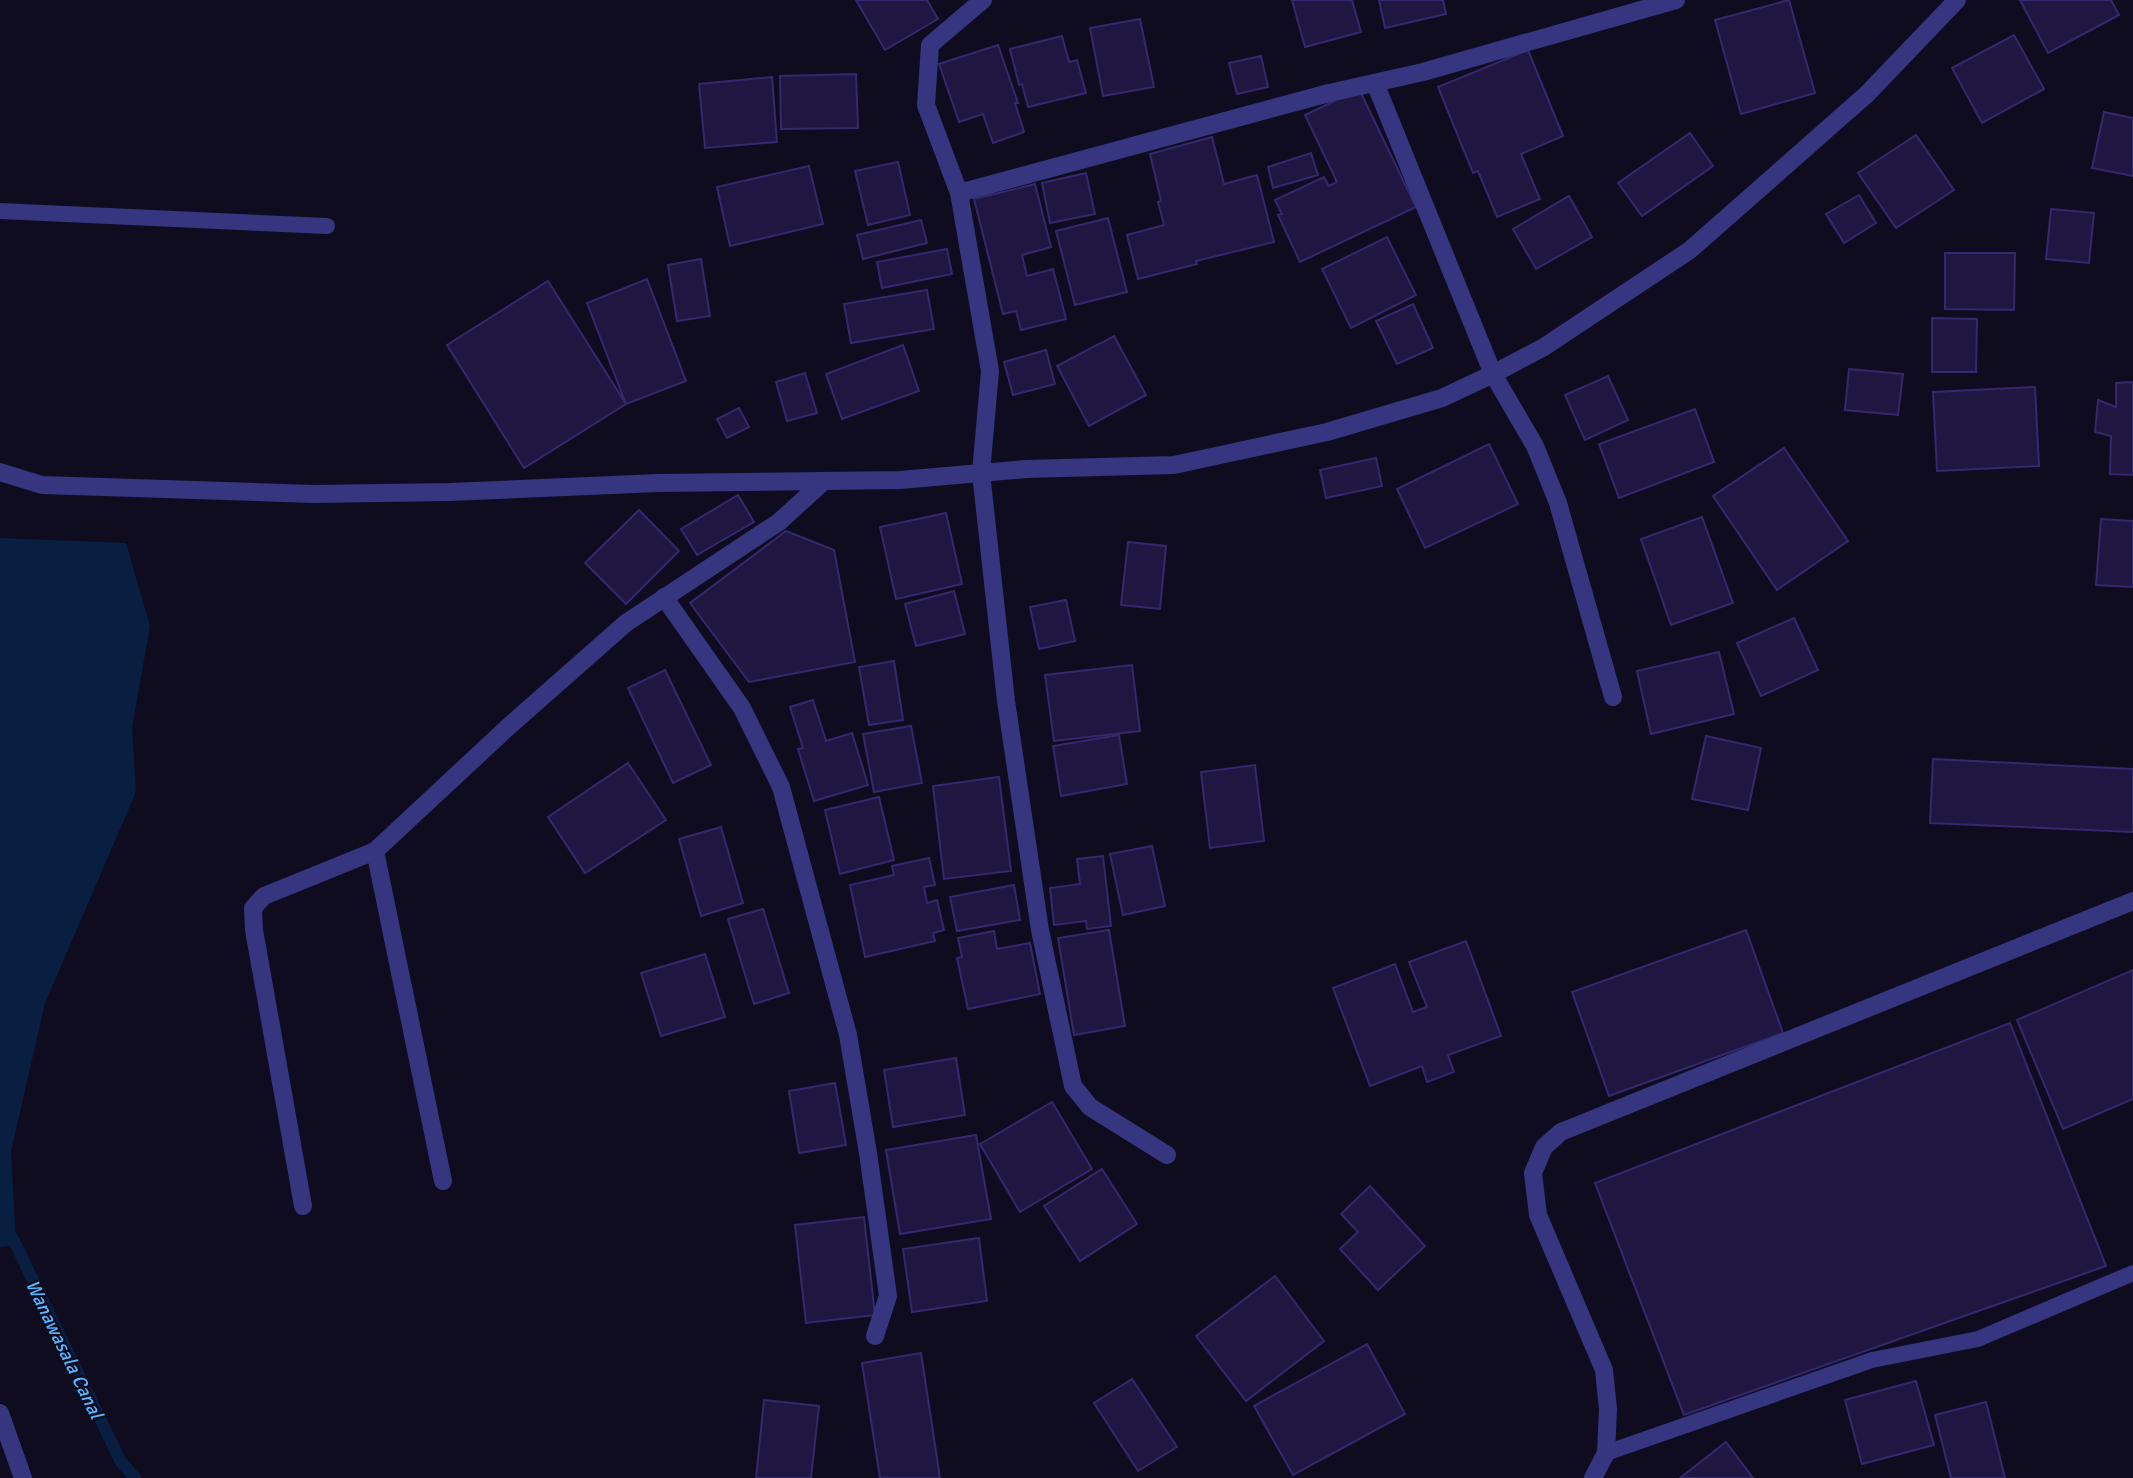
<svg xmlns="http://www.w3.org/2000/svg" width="2133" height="1478" font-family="Signika,sans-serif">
	<rect width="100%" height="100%" fill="#0f0c20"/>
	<polygon fill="#091f41" points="0,538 126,543 150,626 132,728 136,792 45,1003 11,1151 16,1245 0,1247"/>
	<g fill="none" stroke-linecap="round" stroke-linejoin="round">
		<polyline stroke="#091f41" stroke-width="12" points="0,1217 16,1245 121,1462 135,1478"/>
	</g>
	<g fill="#1f1741" stroke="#34286e" stroke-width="2">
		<polygon points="856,0 927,0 938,19 885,50"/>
		<polygon points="1292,0 1352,0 1361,32 1305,47"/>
		<polygon points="1379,0 1443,0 1446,14 1385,28"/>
		<polygon points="1789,0 1815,93 1741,114 1715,20"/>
		<polygon points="2020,0 2111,0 2119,15 2048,53"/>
		<polygon points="1140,19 1154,87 1103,96 1090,28"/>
		<polygon points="2014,35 2044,89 1982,123 1952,68"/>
		<polygon points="1062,36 1069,62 1077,60 1086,93 1028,107 1022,84 1019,85 1010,49"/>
		<polygon points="998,45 1018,103 1015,103 1024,132 993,143 983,114 959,122 939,64"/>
		<polygon points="1528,50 1563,136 1521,154 1540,199 1497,217 1478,171 1473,173 1438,87"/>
		<polygon points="1261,56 1268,87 1237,94 1229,63"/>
		<polygon points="856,74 858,128 781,129 780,76"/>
		<polygon points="772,77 777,142 705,148 699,84"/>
		<polygon points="1359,89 1416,207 1300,262 1278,215 1282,214 1275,200 1324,177 1329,186 1337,182 1305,115"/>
		<polygon points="2104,112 2133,118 2133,176 2092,168"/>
		<polygon points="1690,133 1713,166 1642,216 1618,183"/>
		<polygon points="1916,135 1954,190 1896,228 1858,173"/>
		<polygon points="1212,137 1224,184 1257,175 1274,242 1196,261 1197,264 1138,279 1127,235 1164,225 1158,202 1161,201 1150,154"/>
		<polygon points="1311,153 1318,175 1273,188 1268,167"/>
		<polygon points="898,162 910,215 868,225 855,171"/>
		<polygon points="809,166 823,224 730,246 717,187"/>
		<polygon points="1086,173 1095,214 1050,223 1042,183"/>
		<polygon points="1035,184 1051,247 1022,255 1027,276 1053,269 1066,319 1021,330 1016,311 1003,314 974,199"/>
		<polygon points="1859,195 1876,223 1844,243 1826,214"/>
		<polygon points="1569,196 1592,237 1536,269 1513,229"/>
		<polygon points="2051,209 2094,213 2089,263 2046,259"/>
		<polygon points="1108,218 1127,292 1075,305 1056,231"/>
		<polygon points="921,220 927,243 863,259 857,235"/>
		<polygon points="1387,237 1416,295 1351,328 1322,269"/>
		<polygon points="947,249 952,274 882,288 877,262"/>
		<polygon points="1945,253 2015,253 2014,310 1945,309"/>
		<polygon points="701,259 710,316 677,321 668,265"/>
		<polygon points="647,279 686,381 626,404 587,303"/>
		<polygon points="548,281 626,404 524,468 447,345"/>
		<polygon points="927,290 934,329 851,343 844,304"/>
		<polygon points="1413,304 1433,348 1397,364 1376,321"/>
		<polygon points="1932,318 1977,319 1976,372 1932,372"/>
		<polygon points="1114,336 1146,395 1089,426 1057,366"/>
		<polygon points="903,345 919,391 842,419 826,374"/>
		<polygon points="1046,350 1055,384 1013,395 1004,362"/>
		<polygon points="1849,369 1903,374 1898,415 1845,410"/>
		<polygon points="805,373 817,413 787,421 776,382"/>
		<polygon points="1608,376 1628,420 1585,440 1565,395"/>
		<polygon points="2133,382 2133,475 2110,474 2111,436 2095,432 2098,400 2116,407 2116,383"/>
		<polygon points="2035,387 2039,466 1937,471 1933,392"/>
		<polygon points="739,408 749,427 727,438 717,419"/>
		<polygon points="1695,409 1714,462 1619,498 1599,444"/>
		<polygon points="1489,444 1518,504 1425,548 1397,489"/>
		<polygon points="1784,448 1848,541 1777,590 1713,496"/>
		<polygon points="1376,458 1382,486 1326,498 1320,470"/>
		<polygon points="738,495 754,522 697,555 681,529"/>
		<polygon points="639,510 679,551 626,604 585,563"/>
		<polygon points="946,513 962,584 896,599 880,527"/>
		<polygon points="1702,517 1733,603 1671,625 1641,539"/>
		<polygon points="2101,519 2133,521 2133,587 2096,585"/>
		<polygon points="786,531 834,550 855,662 749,682 690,603"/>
		<polygon points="1128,542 1166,546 1160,609 1121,605"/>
		<polygon points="954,591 965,634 916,646 905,604"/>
		<polygon points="1066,600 1075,641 1039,649 1030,607"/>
		<polygon points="1794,618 1818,670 1761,696 1737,643"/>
		<polygon points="1719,652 1734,714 1651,734 1637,671"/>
		<polygon points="894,661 903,720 869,725 859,667"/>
		<polygon points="1132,665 1140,731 1054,741 1045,675"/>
		<polygon points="665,670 711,765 673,783 628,688"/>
		<polygon points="813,700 826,741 852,733 868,785 814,801 798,749 803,748 790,707"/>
		<polygon points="911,726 922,783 874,792 863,734"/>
		<polygon points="1119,735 1127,784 1061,796 1053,746"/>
		<polygon points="1706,736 1761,748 1748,810 1692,799"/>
		<polygon points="1933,759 2133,769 2133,832 1930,823"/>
		<polygon points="628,763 666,820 585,873 548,817"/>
		<polygon points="1255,765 1264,841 1210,848 1201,772"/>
		<polygon points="999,777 1011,871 944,879 933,786"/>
		<polygon points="879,797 894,860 840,874 825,810"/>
		<polygon points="721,827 743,903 701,916 679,839"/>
		<polygon points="1152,846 1165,906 1123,915 1110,854"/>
		<polygon points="1103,856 1111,926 1087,929 1086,921 1054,925 1050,888 1080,884 1077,859"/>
		<polygon points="929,858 935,885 924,887 927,903 937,900 944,930 933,933 935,941 865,957 850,885 894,875 892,866"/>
		<polygon points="1014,885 1020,920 957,931 950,897"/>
		<polygon points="763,909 789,993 754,1004 728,919"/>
		<polygon points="1109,930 1125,1026 1074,1035 1058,938"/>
		<polygon points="1746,930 1783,1033 1609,1096 1572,992"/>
		<polygon points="994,931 997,949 1030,943 1040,994 968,1009 957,958 962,957 958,938"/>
		<polygon points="1466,941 1501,1036 1448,1055 1454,1072 1427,1082 1422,1066 1370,1086 1333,988 1395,964 1413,1012 1427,1007 1409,962"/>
		<polygon points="705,954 725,1017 661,1036 641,973"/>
		<polygon points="2133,970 2133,1099 2063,1129 2017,1020"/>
		<polygon points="2010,1023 2106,1266 1684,1415 1595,1183"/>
		<polygon points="956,1058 965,1115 893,1127 884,1070"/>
		<polygon points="835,1083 846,1145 799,1153 789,1091"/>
		<polygon points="1052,1102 1092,1169 1020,1212 980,1144"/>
		<polygon points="976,1135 991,1219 900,1234 886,1150"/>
		<polygon points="1102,1169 1137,1224 1080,1261 1044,1206"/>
		<polygon points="1370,1186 1425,1246 1378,1290 1340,1249 1358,1232 1341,1214"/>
		<polygon points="864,1217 875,1315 806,1323 795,1225"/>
		<polygon points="979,1238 987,1301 912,1312 903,1249"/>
		<polygon points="1275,1276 1324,1341 1246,1401 1196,1336"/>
		<polygon points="1367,1344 1405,1414 1293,1475 1254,1406"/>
		<polygon points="921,1353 940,1478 880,1478 862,1363"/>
		<polygon points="1132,1379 1177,1447 1138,1471 1094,1403"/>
		<polygon points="1916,1381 1934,1445 1862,1464 1845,1400"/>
		<polygon points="764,1400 819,1406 811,1478 756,1478"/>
		<polygon points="1986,1402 2005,1478 1951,1478 1935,1415"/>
		<polygon points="1726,1442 1753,1478 1680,1478"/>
	</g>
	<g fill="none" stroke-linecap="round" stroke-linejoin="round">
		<g stroke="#363580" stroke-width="16">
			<polyline points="0,211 327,226"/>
			<polyline points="1606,1453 1872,1360 1978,1339 2133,1273"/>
		</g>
		<g stroke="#363580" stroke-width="18">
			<polyline points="983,0 930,45 926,105 959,193 990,371 981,473 1006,701 1040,930 1073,1086 1090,1107 1167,1155"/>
			<polyline points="1375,83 1493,374 1535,446 1558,503 1613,697"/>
			<polyline points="959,193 1329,93 1423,72 1676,0"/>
			<polyline points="0,472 42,485 313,494 450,492 658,483 900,480 1026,469 1174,465 1327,432 1442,398 1493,374 1544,347 1690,250 1867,94 1957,0"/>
			<polyline points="664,597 742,708 781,787 848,1035 868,1153 888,1296 875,1336"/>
			<polyline points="375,851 443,1181"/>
			<polyline points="303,1206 254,930 253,908 264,896 375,851 507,728 626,623 779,522 824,481"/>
			<polyline points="0,1413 23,1478"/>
			<polyline points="1593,1478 1606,1453 1608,1409 1604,1370 1538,1215 1533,1173 1544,1147 1561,1132 2133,901"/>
		</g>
	</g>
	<g text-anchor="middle" stroke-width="5" stroke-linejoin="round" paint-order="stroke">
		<g font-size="19" font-style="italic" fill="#58b6ff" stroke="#0f0c20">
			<text transform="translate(65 1349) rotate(64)" y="7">Wanawasala Canal</text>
		</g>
	</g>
</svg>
